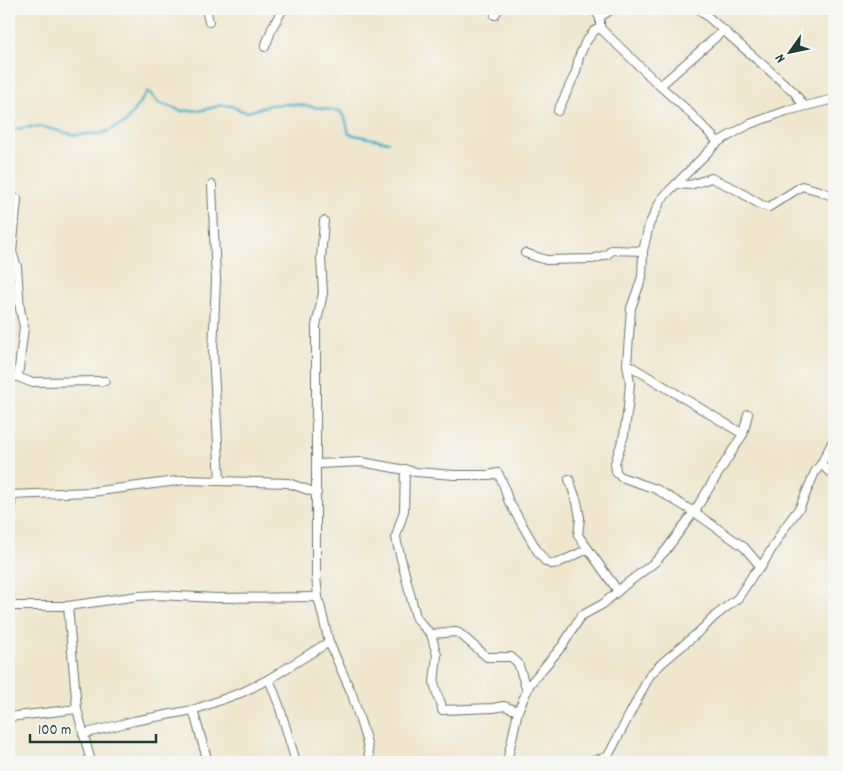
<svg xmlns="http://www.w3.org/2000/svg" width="843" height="771" font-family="Dekko,sans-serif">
	<rect width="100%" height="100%" fill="#f6f6f2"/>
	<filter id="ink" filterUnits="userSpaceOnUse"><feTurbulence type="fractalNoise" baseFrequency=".02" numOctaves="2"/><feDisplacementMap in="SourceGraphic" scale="10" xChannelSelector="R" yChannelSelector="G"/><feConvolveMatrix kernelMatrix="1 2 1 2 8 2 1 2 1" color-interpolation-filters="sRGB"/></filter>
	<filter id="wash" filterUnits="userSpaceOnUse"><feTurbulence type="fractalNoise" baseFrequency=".0096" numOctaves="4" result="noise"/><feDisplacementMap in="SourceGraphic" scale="20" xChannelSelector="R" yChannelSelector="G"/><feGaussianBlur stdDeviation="1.12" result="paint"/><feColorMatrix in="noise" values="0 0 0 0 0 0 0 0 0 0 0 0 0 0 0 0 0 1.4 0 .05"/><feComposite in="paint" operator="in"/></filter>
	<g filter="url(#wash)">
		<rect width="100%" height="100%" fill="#efe6cd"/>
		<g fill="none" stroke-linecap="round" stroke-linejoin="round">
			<polyline stroke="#4bb0ca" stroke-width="2.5" points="9,130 30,127 43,127 75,135 103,133 125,123 148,91 159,103 182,111 203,110 222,105 231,106 240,110 248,112 270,105 293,104 340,111 346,121 349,134 388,142"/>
		</g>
	</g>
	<g filter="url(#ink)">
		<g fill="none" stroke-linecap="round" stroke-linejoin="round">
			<g stroke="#68786a" stroke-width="10">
				<g id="minor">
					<polyline points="206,9 209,22"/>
					<polyline points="593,9 600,17 600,28 660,86 686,109 718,142"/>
					<polyline points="699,9 794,92 804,106"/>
					<polyline points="827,9 834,15"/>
					<polyline points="495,15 498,9"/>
					<polyline points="600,17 612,9"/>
					<polyline points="265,47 273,26 283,9"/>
					<polyline points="660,86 724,30"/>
					<polyline points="558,111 576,72 579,57 585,43 594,31 600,28"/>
					<polyline points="676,184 690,185 711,178 735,189 761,205 769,207 802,186 820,191 834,197"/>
					<polyline points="212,185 216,280 213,351 220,481"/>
					<polyline points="17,199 12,252 17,267 20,309 24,327 18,377"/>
					<polyline points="324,221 321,258 323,293 316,326 316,576 318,597 329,642 352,694 367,743 370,762"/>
					<polyline points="525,253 546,260 593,259 608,254 611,250 643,251"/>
					<polyline points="627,364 743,434"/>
					<polyline points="9,377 18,377 30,382 105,381"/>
					<polyline points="317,464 362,462 416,472 455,475 489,475 498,473 504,486 508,500 538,552 545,561 551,564 558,563 588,549"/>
					<polyline points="821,464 834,476"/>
					<polyline points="405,469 404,511 396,536 397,543 416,617 422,625 431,634 437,655 434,683 438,697 441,703 442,710 493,708 504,706 518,711"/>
					<polyline points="569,479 577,502 580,518 578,535 618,591"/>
					<polyline points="9,495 91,492 185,480 288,483 317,493"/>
					<polyline points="9,521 12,495"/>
					<polyline points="761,567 744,547 694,512 656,489 621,477 616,472 615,463 624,435 628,407 630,383 627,364 631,308 642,277 643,251 649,225 661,200 670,190 718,142 750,124 786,111 834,99"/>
					<polyline points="9,606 68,606 138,596 158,595 217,598 318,597"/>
					<polyline points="68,606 77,709 91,762"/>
					<polyline points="431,634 456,632 459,633 487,657 511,657 518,663 527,691"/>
					<polyline points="269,679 279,705 296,762"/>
					<polyline points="193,710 208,762"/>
					<polyline points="9,717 77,709"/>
					<polyline points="83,734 134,721 193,710 243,692 269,679 329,642"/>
					<polyline points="507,762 518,711 530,684 563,645 581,616 603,604 625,585 655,562 666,550 694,512 743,434 748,414"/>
					<polyline points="586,762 607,757"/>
					<polyline points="605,762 650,675 662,663 701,630 715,616 738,598 754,573 761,567 783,530 800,507 815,472 821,464 834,439"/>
				</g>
			</g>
			<use href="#minor" stroke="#fff" stroke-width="8"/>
		</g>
	</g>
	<rect width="843" height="771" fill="none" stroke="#f6f6f2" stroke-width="30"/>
	<g transform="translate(790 52) rotate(237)" stroke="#f6f6f2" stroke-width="4" paint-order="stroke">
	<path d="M0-4L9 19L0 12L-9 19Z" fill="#1f3d34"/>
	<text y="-8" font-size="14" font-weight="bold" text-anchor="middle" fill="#1f3d34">N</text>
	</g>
	<path d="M30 734v8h126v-8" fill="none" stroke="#1f3d34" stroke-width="2.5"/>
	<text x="38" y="734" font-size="15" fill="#1f3d34" stroke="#f6f6f2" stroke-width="4" paint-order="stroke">100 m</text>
</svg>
